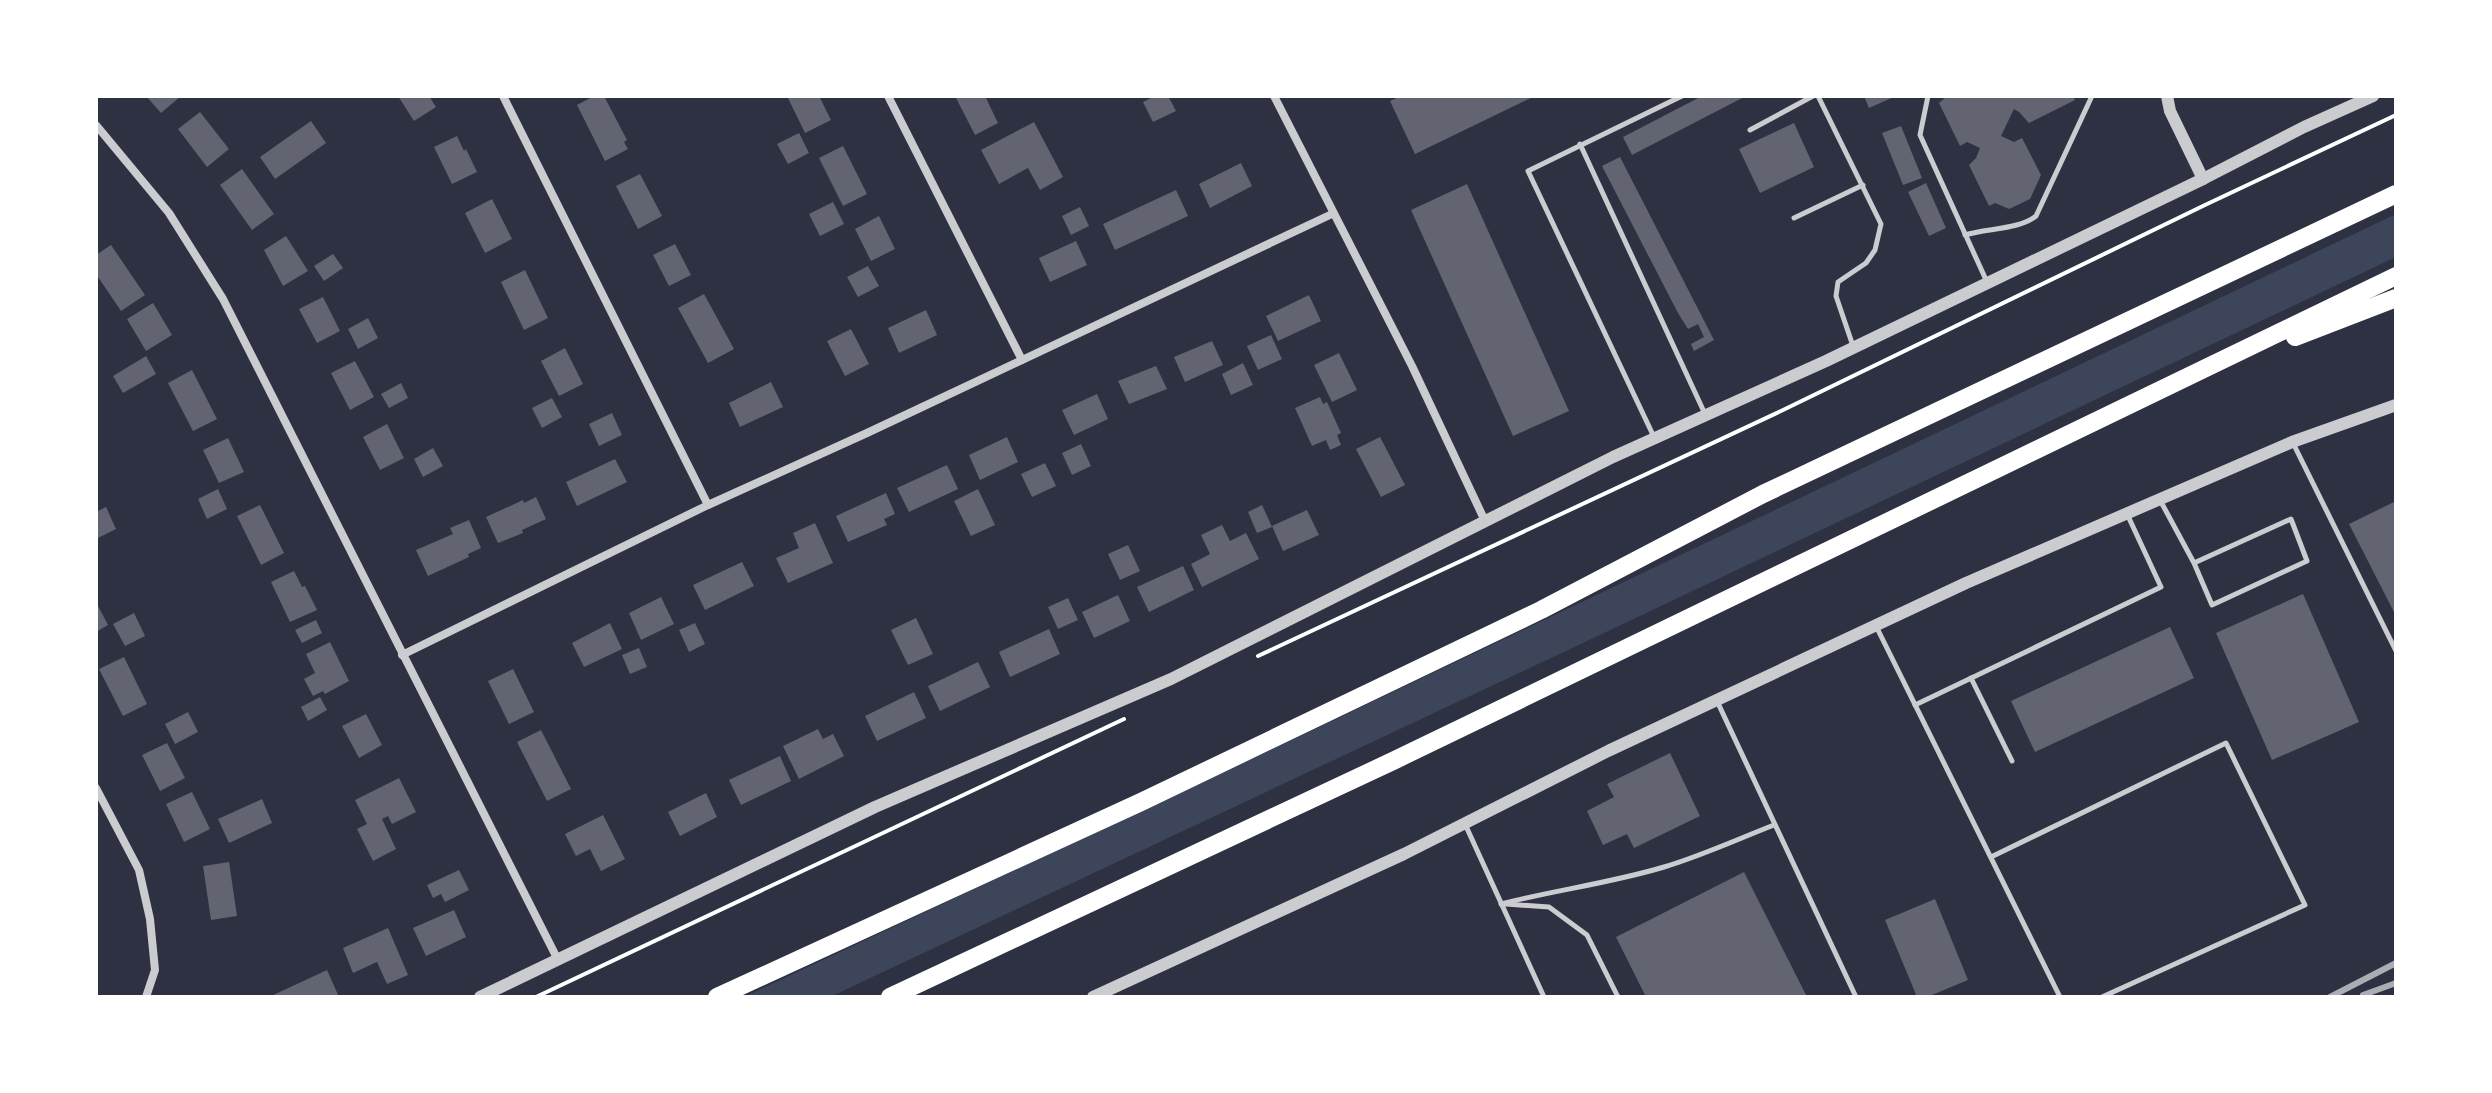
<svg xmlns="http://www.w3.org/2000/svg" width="2492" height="1093" font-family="Jost,sans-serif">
	<rect width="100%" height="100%" fill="#2d3142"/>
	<polygon fill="#3c4559" points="2396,214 2396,257 1602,634 830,997 744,997 1309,732"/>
	<g fill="#626471">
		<polygon points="146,96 181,96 161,113"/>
		<polygon points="398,96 429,96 436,107 414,121"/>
		<polygon points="594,96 604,96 627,140 624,142 628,149 605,161 577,105"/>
		<polygon points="787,96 819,96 831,120 805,133"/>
		<polygon points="955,96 985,96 998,123 975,135"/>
		<polygon points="1155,96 1168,96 1176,111 1153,122 1143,102"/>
		<polygon points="1401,96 1535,96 1415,154 1390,101"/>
		<polygon points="1702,96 1746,96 1632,155 1623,137"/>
		<polygon points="1864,96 1896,96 1869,108"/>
		<polygon points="1947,96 2073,96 2075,100 2029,123 2019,112 2014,109 2001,136 2014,142 2022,138 2041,175 2030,199 2009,209 1995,203 1989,206 1969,165 1976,158 1980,148 1967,142 1960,146 1939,103"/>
		<polygon points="200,112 229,149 207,167 178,129"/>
		<polygon points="311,121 326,143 275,179 260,157"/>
		<polygon points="1034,122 1063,177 1040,190 1028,168 999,184 981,150"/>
		<polygon points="1794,123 1814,167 1760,193 1739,149"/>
		<polygon points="1901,126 1922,178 1903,185 1882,133"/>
		<polygon points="799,133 809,153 788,164 777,144"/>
		<polygon points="457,136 464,151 466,149 477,172 452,184 434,147"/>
		<polygon points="843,146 867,194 843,206 819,158"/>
		<polygon points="1620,157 1714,340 1694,351 1691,344 1704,337 1698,324 1688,329 1678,313 1602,166"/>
		<polygon points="1241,163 1252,186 1210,208 1199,184"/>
		<polygon points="242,169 274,214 252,230 220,185"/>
		<polygon points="640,174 662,216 638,229 616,186"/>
		<polygon points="1926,183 1946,228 1929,236 1908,192"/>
		<polygon points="1467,184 1569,411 1513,436 1411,210"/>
		<polygon points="1176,190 1188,216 1115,250 1103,224"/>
		<polygon points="492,199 512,239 485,253 465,213"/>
		<polygon points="833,202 844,224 820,236 809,214"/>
		<polygon points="1080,207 1089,226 1071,235 1062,216"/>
		<polygon points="879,216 895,249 871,261 855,229"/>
		<polygon points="286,236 308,271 283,286 264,250"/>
		<polygon points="1076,241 1087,265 1050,282 1039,258"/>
		<polygon points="675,244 691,275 669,286 653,255"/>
		<polygon points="111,245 145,295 121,311 96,274 96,255"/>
		<polygon points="333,254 343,268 324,281 314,266"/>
		<polygon points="868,266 879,286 858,297 847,277"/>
		<polygon points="525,270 548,318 524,330 501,282"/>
		<polygon points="704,294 734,349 708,363 678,308"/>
		<polygon points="1309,295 1321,321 1278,341 1266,316"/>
		<polygon points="323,297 340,331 317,343 299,309"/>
		<polygon points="153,303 172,335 146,351 127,319"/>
		<polygon points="926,310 937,335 899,353 888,328"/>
		<polygon points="368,318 378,338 358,349 348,329"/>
		<polygon points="851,329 869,364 845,376 827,341"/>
		<polygon points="1271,335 1282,359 1258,370 1247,346"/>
		<polygon points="1212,341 1223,365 1185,382 1174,357"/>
		<polygon points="565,348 583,384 559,396 541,361"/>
		<polygon points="1339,353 1357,390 1332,402 1314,365"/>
		<polygon points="146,356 156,374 123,393 113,376"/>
		<polygon points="355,361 374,397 350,410 331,373"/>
		<polygon points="1243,363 1253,385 1231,395 1222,374"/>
		<polygon points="1156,366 1167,389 1129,404 1118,381"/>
		<polygon points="192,370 217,419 193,431 168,383"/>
		<polygon points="771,382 783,407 740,427 729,403"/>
		<polygon points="401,383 408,398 389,408 381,394"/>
		<polygon points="1097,394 1108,419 1074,435 1062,410"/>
		<polygon points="1320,397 1323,404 1327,402 1341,433 1337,435 1341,445 1330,450 1326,440 1312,446 1295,408"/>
		<polygon points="552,398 562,417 542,428 532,408"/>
		<polygon points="612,413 622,435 599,446 589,424"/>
		<polygon points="387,424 404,458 380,470 363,437"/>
		<polygon points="1007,437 1018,462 980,480 969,455"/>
		<polygon points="1380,437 1405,485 1381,497 1356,449"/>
		<polygon points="228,438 244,472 219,483 203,450"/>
		<polygon points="1081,444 1091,466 1072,475 1062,453"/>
		<polygon points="433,448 443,466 423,477 414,459"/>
		<polygon points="615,459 627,482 577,506 566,482"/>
		<polygon points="1045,463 1056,486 1032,497 1021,474"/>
		<polygon points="947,465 958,489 909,512 897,488"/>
		<polygon points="218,489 227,509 207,519 198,499"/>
		<polygon points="978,489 995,525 971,536 954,501"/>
		<polygon points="886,493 895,514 884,519 887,525 848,542 836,516"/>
		<polygon points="536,497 546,519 522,530 523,533 498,543 486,517 523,500 524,503"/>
		<polygon points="2396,501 2396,616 2349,524"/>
		<polygon points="260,505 284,553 261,565 237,516"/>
		<polygon points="1262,505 1272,527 1257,533 1248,512"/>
		<polygon points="106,507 116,529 96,539 96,512"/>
		<polygon points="1307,510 1319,535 1283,551 1272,526"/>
		<polygon points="469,520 481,548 468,554 469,557 428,576 416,550 453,534 450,528"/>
		<polygon points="815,523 833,563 788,583 776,558 799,548 793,533"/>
		<polygon points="1222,525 1230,541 1246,533 1259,559 1202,587 1191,564 1210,554 1201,535"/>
		<polygon points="1128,545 1140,571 1120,580 1108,554"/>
		<polygon points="742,562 754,586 705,610 693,585"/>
		<polygon points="1183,566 1194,590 1149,612 1137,587"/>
		<polygon points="294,571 302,587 305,586 317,610 290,622 271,582"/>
		<polygon points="2303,594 2359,722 2272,760 2216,633"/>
		<polygon points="1118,595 1130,621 1094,638 1082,612"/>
		<polygon points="661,597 674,624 641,640 629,613"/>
		<polygon points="1068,598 1078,620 1058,629 1048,607"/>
		<polygon points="96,602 108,625 96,632"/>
		<polygon points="134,613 145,636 125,646 113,624"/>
		<polygon points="916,618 933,654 908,665 891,630"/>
		<polygon points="316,620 322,633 302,643 295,630"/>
		<polygon points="610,623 622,649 584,667 572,643"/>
		<polygon points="695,623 705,644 689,652 679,630"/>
		<polygon points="2170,627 2194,678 2035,752 2011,701"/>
		<polygon points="1049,629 1060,654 1010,677 999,652"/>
		<polygon points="330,642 349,681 325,694 323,691 313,696 304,679 315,673 306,654"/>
		<polygon points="639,648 647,667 630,674 622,655"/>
		<polygon points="124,657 147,704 123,716 99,669"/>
		<polygon points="978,662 990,687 940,711 928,686"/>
		<polygon points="513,669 534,712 509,724 488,681"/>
		<polygon points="914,692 926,718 877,741 865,716"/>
		<polygon points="320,697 327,710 308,721 301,707"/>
		<polygon points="188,712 198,732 175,744 165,724"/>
		<polygon points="366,714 382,745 359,758 342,726"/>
		<polygon points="818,729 823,739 833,734 844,756 799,779 783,746"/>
		<polygon points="541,730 571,789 547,801 517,742"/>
		<polygon points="167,743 185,778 160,791 142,755"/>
		<polygon points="1670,753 1700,816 1634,848 1627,834 1603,845 1587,811 1614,797 1607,784"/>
		<polygon points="780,756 791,781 741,805 729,780"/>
		<polygon points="399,778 416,812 392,824 388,816 382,819 396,849 373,861 357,829 367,824 355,800"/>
		<polygon points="192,792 210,829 184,842 166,804"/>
		<polygon points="706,793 717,817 680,836 668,812"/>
		<polygon points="262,799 272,823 229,843 218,819"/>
		<polygon points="603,815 625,859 601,871 590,849 576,856 565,834"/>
		<polygon points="229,862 237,916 211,920 203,866"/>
		<polygon points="459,870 469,890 445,902 441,894 433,898 427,885"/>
		<polygon points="1744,872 1807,997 1646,997 1616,937"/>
		<polygon points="1935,899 1968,980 1927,997 1917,997 1885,920"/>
		<polygon points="454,910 466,937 426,956 413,928"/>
		<polygon points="388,928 408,975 387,984 377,962 353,973 343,948"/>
		<polygon points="327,970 339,997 269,997"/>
	</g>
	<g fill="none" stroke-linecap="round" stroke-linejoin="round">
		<g stroke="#fff" stroke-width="4">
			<polyline points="1258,656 1781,411 2205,205 2396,115"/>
			<polyline points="536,997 1124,719"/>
		</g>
		<g stroke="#caccd0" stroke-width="5">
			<polyline points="1818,96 1881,224 1875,250 1866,263 1838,282 1836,296 1853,346"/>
			<polyline points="1928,96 1920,135 1987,282"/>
			<polyline points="1750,130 1813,96"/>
			<polyline points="1580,144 1705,414"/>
			<polyline points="1794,218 1863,185"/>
			<path d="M1965 235C1987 228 2018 230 2036 216L2092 96"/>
			<polyline points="1654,437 1528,171 1682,96"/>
			<polyline points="2293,443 2396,651"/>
			<polyline points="2160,500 2194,563 2291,519 2307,561 2212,605 2194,563"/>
			<polyline points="1876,626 2060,997"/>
			<polyline points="1971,678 2012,761"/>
			<polyline points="1717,701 1856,997"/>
			<polyline points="1915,705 2161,587 2128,516"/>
			<polyline points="1465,824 1544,997"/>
			<polyline points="1991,857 2226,743 2305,905 2102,997"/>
			<path d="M1501 904C1555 890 1611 883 1664 867 1701 856 1738 839 1774 825"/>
			<polyline points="1506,904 1549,907 1587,935 1618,997"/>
		</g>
		<g stroke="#caccd0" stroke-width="8">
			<polyline points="503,96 708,505"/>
			<polyline points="888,96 1022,360"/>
			<polyline points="1274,96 1412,366 1485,521"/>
			<polyline points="96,125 169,213 223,299 558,960"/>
			<polyline points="402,655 708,505 867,433 1332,214"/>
			<polyline points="96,788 139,870 150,919 155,970 146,997"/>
		</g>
		<g stroke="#caccd0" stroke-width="12">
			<polyline points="2167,96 2170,111 2203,179"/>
			<polyline points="480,997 875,807 1171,679 1613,457 1826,361 2203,179 2304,127 2373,96"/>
			<polyline points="1093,997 1404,854 1608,751 1966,583 2292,442 2396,405"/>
		</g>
		<g stroke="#fff" stroke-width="18">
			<polyline points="2295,337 2396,298"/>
			<polyline points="717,997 1141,802 1541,610 1763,494 2396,194"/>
			<polyline points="890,997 1395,760 2396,276"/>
		</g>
		<g stroke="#abadb3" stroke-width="6">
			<polyline points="2363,995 2396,983"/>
			<polyline points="2330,997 2396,963"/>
		</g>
	</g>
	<rect width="2492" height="1093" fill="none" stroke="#ffffff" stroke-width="196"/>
</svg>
